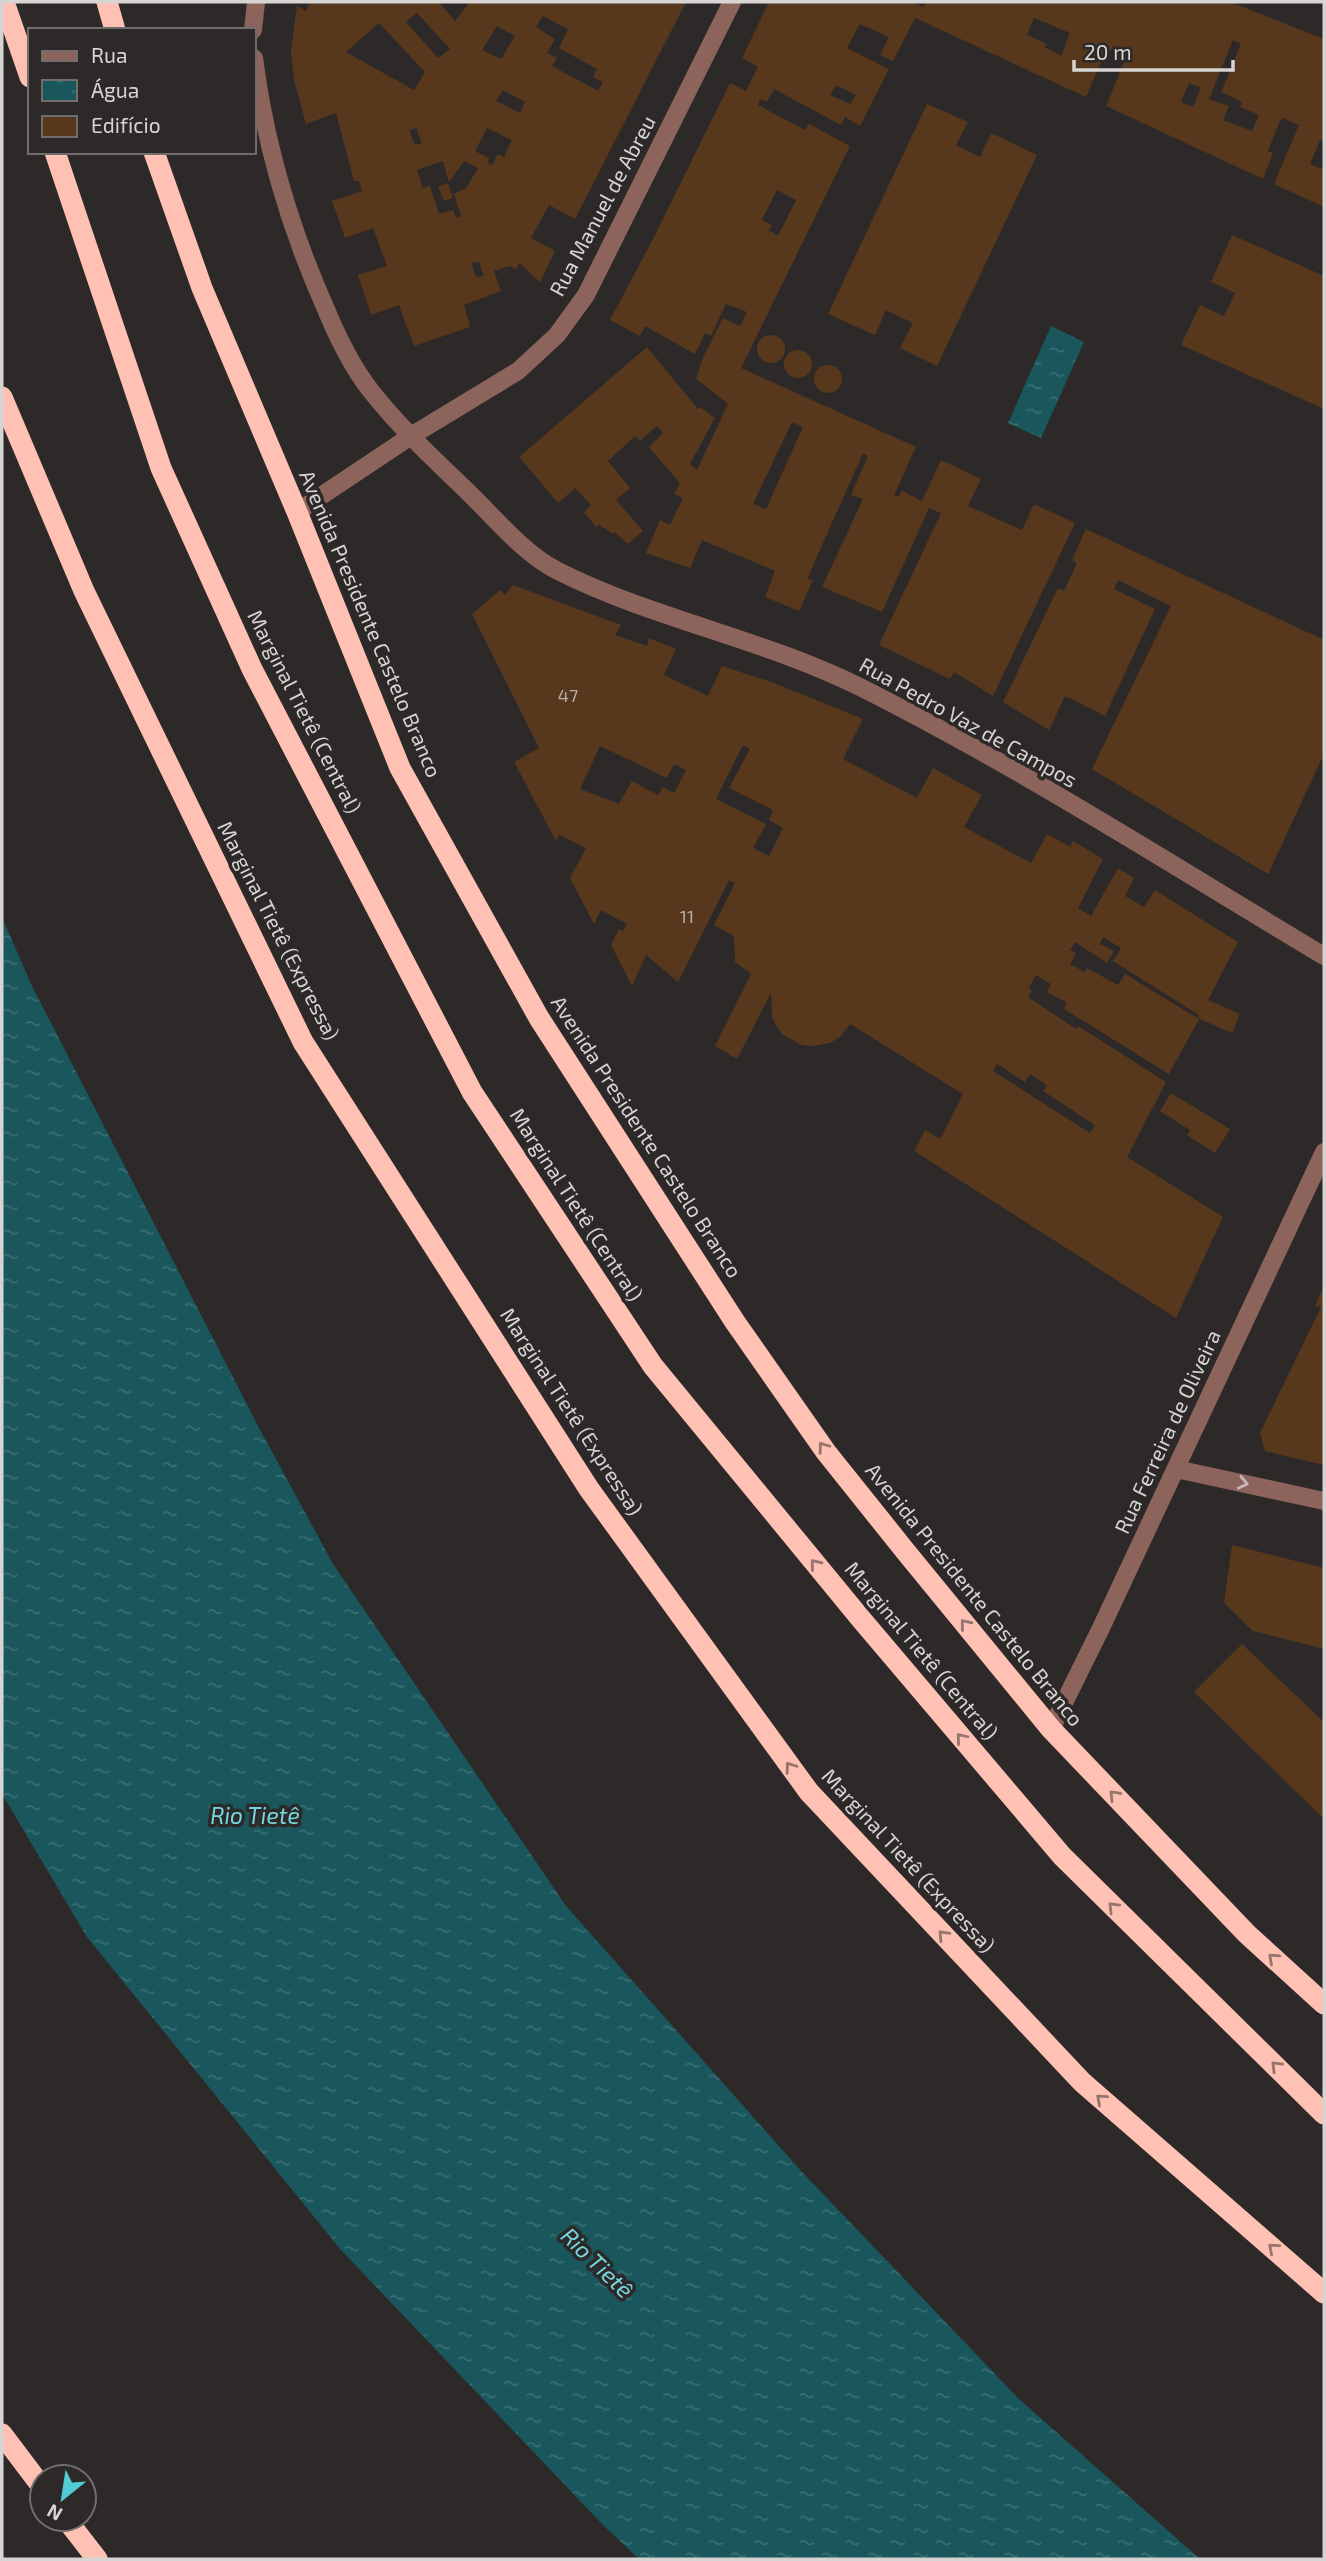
<svg xmlns="http://www.w3.org/2000/svg" width="1326" height="2561" font-family="'Exo 2',sans-serif">
	<defs>
		<pattern id="water-ripples" width="26" height="14" patternUnits="userSpaceOnUse" patternTransform="scale(1.75)"><rect width="26" height="14" fill="#19575d"/><path d="M2 4q2-2 4 0t4 0M15 11q2-2 4 0t4 0" fill="none" stroke="#3a6e73"/></pattern>
	</defs>
	<rect width="100%" height="100%" fill="#2c2928"/>
	<g fill="url(#water-ripples)">
		<polygon points="1051,326 1084,342 1041,438 1008,423"/>
		<polygon points="2,917 30,982 258,1426 333,1564 566,1906 802,2172 1020,2400 1200,2559 639,2559 603,2525 341,2250 87,1937 2,1794"/>
	</g>
	<g fill="#58381c" fill-rule="evenodd">
		<path d="M310 2H439L455 21 470 2H686L575 219 549 205 531 238 555 251 540 282 519 263 516 270 510 266 494 271 501 291 464 305 470 327 414 346 399 305 371 315 358 275 387 266 373 228 345 238 332 201 362 191 359 181H354L336 113 306 124 294 80 291 53 297 6 306 11ZM417 13 450 49 438 58 406 22ZM543 16 568 29 559 48 597 69 593 77 603 82 598 91 552 66 557 58 547 53 555 39 536 27ZM379 23 425 72 414 90 346 52ZM497 26 515 36 501 59 482 50ZM503 90 525 102 520 113 496 101ZM416 128 422 143 415 145 409 130ZM487 128 512 140 504 157 498 154 492 165 487 162 489 158 475 151ZM443 161 449 182 464 161 478 168 466 188 454 194 461 216 456 218 453 210 439 214 430 186 423 188 417 170ZM479 262 484 276 476 277 471 263Z"/>
		<path d="M769 2H913L923 7 927 2H1230L1324 39V142L1320 140 1310 164 1322 169 1324 163V207L1274 184 1299 125 1283 118 1279 123 1268 151 1273 153 1263 179 1106 106 1127 55 1111 49 1108 55 1105 53 1086 97 915 18 893 61 880 55 889 37 860 24 847 48 889 69 860 126 845 117 841 125 774 89 767 102 760 99 758 105 805 130 809 124 850 146 741 368 916 447 894 495 898 497 902 491 922 501 941 460 981 479 968 506 1022 530 1034 504 1075 523 993 696 954 672 950 679 879 645 941 513 929 508 882 612 822 587 863 499 851 495 868 456 863 453 807 579 813 580 799 611 765 597 775 571 702 540 690 568 646 553 660 520 670 525 683 498 674 494 680 483 649 447 663 433 657 426 640 441 635 436 608 461 630 488 616 500 643 531 628 544 614 532 613 534 599 525 596 527 584 512 591 505 575 488 558 503 519 457 647 347 698 409 700 407 715 418 690 464 697 470 728 404 696 379 703 357 723 318 740 326 747 312 726 304 711 336 705 333 695 354 645 326 640 336 610 320 653 239 730 83 746 91 758 67 742 58ZM1034 18 1070 33 1061 56 1044 47 1047 44 1027 35ZM1233 40 1241 44 1221 92 1242 102 1240 107 1259 115 1252 131 1223 120 1229 106 1209 99ZM1189 83 1201 88 1193 107 1181 102ZM836 85 856 95 850 104 830 95ZM777 190 796 200 778 236 769 230 772 225 762 220ZM792 422 803 427 766 509 753 504Z"/>
		<polygon points="927,104 968,122 956,145 980,157 991,133 1037,155 937,366 900,348 913,323 886,310 875,335 828,314"/>
		<polygon points="448,183 453,198 444,201 438,187"/>
		<polygon points="1232,235 1324,276 1324,409 1181,345 1200,305 1224,316 1235,293 1211,282"/>
		<circle cx="771" cy="349" r="14"/>
		<circle cx="798" cy="364" r="14"/>
		<circle cx="828" cy="379" r="14"/>
		<polygon points="1086,529 1324,640 1324,754 1268,874 1092,769 1171,606 1118,580 1114,589 1155,609 1105,716 1065,696 1049,730 1003,702 1058,588 1064,591 1077,563 1072,560"/>
		<path d="M513 585 621 625 615 635 647 646 649 638 676 649 664 675 708 696 722 666 774 683 863 719 843 759 917 798 933 768 982 795 964 827 1031 863 1047 834 1070 847 1073 841 1103 859 1078 908 1091 916 1118 868 1134 878 1125 896 1144 907 1155 890 1238 942 1208 1000 1240 1014 1232 1033 1198 1018 1199 1015 1113 961 1121 948 1103 937 1100 944 1114 951 1107 963 1075 942 1070 950 1076 953 1070 964 1084 972 1087 968 1118 985 1125 974 1199 1019 1169 1074 1064 1009 1067 1003 1047 992 1051 984 1036 975 1029 988 1032 991 1028 997 1076 1029 1078 1026 1166 1082 1127 1157 1223 1217 1176 1318 914 1151 925 1130 940 1139 963 1094 850 1024 840 1037 830 1043 811 1046 802 1045 783 1035 777 1027 772 1017 771 993 737 1059 715 1046 751 974 735 962 734 936 714 925 735 883 729 880 678 982 646 955 632 986 611 945 619 929 623 931 627 924 601 910 594 924 570 878 586 848 559 835 556 841 514 762 539 748 472 614 500 590 505 595ZM743 745 750 749 729 788 773 810 769 820 783 828 769 856 753 848 766 824 716 799ZM600 746 667 778 674 764 686 770 674 793 663 787 658 795 632 781 619 804 580 789ZM997 1064 1025 1082 1030 1074 1047 1085 1043 1091 1095 1125 1090 1133 993 1071Z"/>
		<polygon points="1171,1093 1230,1129 1215,1153 1187,1135 1190,1130 1160,1111"/>
		<polygon points="1324,1286 1324,1465 1265,1451 1260,1433 1321,1307 1315,1306"/>
		<polygon points="1232,1545 1324,1568 1324,1649 1253,1631 1224,1603"/>
		<polygon points="1242,1644 1324,1722 1324,1819 1194,1692"/>
	</g>
	<g fill="none" stroke-linecap="round" stroke-linejoin="round">
		<g stroke="#8d645c" stroke-width="18">
			<polyline points="253,30 256,2"/>
			<path d="M254 58C265 144 290 228 325 307 337 336 351 366 371 391 400 428 435 460 469 493 496 519 523 553 558 571 655 620 765 639 862 688 1021 768 1172 865 1324 956"/>
			<polyline points="297,512 411,436 518,371 557,335 586,295 732,2"/>
			<polyline points="1176,1469 1324,1501"/>
			<polyline points="1051,1729 1101,1628 1324,1152"/>
		</g>
		<g stroke="#fec1b4" stroke-width="21">
			<polyline points="4,2 30,77"/>
			<polyline points="107,2 115,30"/>
			<polyline points="55,152 161,468 252,669 472,1092 653,1366 861,1619 1062,1856 1324,2114"/>
			<polyline points="154,152 202,288 297,512 400,768 539,1018 735,1322 826,1452 906,1552 1051,1729 1247,1934 1324,2004"/>
			<polyline points="2,397 84,591 303,1042 589,1489 809,1792 1082,2082 1324,2293"/>
			<polyline points="2,2434 42,2487"/>
			<polyline points="66,2519 97,2559"/>
		</g>
	</g>
	<defs><path id="oneway-chevron" d="M-2-3.5L2.5 0L-2 3.5" fill="none" stroke-width="1.6" stroke-linecap="round" stroke-linejoin="round" transform="scale(1.75)"/></defs>
	<g stroke="#95756e">
		<use href="#oneway-chevron" transform="translate(823 1447) rotate(-126)"/>
		<use href="#oneway-chevron" transform="translate(815 1564) rotate(-129)"/>
		<use href="#oneway-chevron" transform="translate(965 1624) rotate(-129)"/>
		<use href="#oneway-chevron" transform="translate(961 1738) rotate(-130)"/>
		<use href="#oneway-chevron" transform="translate(790 1767) rotate(-126)"/>
		<use href="#oneway-chevron" transform="translate(1114 1795) rotate(-134)"/>
		<use href="#oneway-chevron" transform="translate(1113 1907) rotate(-135)"/>
		<use href="#oneway-chevron" transform="translate(943 1935) rotate(-133)"/>
		<use href="#oneway-chevron" transform="translate(1273 1958) rotate(-138)"/>
		<use href="#oneway-chevron" transform="translate(1276 2066) rotate(-135)"/>
		<use href="#oneway-chevron" transform="translate(1101 2099) rotate(-139)"/>
		<use href="#oneway-chevron" transform="translate(1273 2248) rotate(-139)"/>
	</g>
	<use stroke="#c4b9b6" href="#oneway-chevron" transform="translate(1243 1483) rotate(12)"/>
	<g text-anchor="middle" stroke-width="7" stroke-linejoin="round" paint-order="stroke">
		<g font-size="18" fill="#b6aea6">
			<text x="568" y="702">47</text>
			<text x="687" y="923">11</text>
		</g>
		<g font-size="21" fill="#d6d5d4" stroke="#2c2928">
			<text transform="translate(603 206) rotate(-62)" y="7">Rua Manuel de Abreu</text>
			<text transform="translate(370 624) rotate(67)" y="7">Avenida Presidente Castelo Branco</text>
			<text transform="translate(304 712) rotate(63)" y="7">Marginal Tietê (Central)</text>
			<text transform="translate(968 723) rotate(29)" y="7">Rua Pedro Vaz de Campos</text>
			<text transform="translate(278 931) rotate(63)" y="7">Marginal Tietê (Expressa)</text>
			<text transform="translate(646 1137) rotate(57)" y="7">Avenida Presidente Castelo Branco</text>
			<text transform="translate(576 1205) rotate(57)" y="7">Marginal Tietê (Central)</text>
			<text transform="translate(571 1412) rotate(57)" y="7">Marginal Tietê (Expressa)</text>
			<text transform="translate(1168 1432) rotate(-65)" y="7">Rua Ferreira de Oliveira</text>
			<text transform="translate(974 1595) rotate(51)" y="7">Avenida Presidente Castelo Branco</text>
			<text transform="translate(921 1651) rotate(50)" y="7">Marginal Tietê (Central)</text>
			<text transform="translate(908 1861) rotate(47)" y="7">Marginal Tietê (Expressa)</text>
		</g>
		<g font-size="23" font-style="italic" fill="#75d6df" stroke="#2c2928">
			<text x="255" y="1824">Rio Tietê</text>
			<text transform="translate(597 2263) rotate(44)" y="8">Rio Tietê</text>
		</g>
	</g>
	<rect width="1326" height="2561" fill="none" stroke="#d6d5d4" stroke-width="7"/>
	<rect x="28" y="28" width="228" height="126" fill="#2c2928" stroke="#706e6d" stroke-width="2"/>
	<rect x="42" y="51" width="35" height="10" fill="#8d645c" stroke="#706e6d" stroke-width="2"/>
	<text x="91" y="63" font-size="21" fill="#d6d5d4">Rua</text>
	<rect x="42" y="80" width="35" height="21" fill="url(#water-ripples)" stroke="#706e6d" stroke-width="2"/>
	<text x="91" y="98" font-size="21" fill="#d6d5d4">Água</text>
	<rect x="42" y="116" width="35" height="21" fill="#58381c" stroke="#706e6d" stroke-width="2"/>
	<text x="91" y="133" font-size="21" fill="#d6d5d4">Edifício</text>
	<g transform="translate(63 2498) rotate(210)"><circle r="33" fill="#2c2928" stroke="#706e6d" stroke-width="2"/>
	<path d="M0-5L12 26L0 18L-12 26Z" fill="#51ccd4"/>
	<text y="-10" font-size="19" font-weight="bold" text-anchor="middle" fill="#d6d5d4">N</text>
	</g>
	<path d="M1074 60v10h159v-10" fill="none" stroke="#d6d5d4" stroke-width="3.5"/>
	<text x="1084" y="60" font-size="21" fill="#d6d5d4" stroke="#2c2928" stroke-width="5" paint-order="stroke">20 m</text>
</svg>
